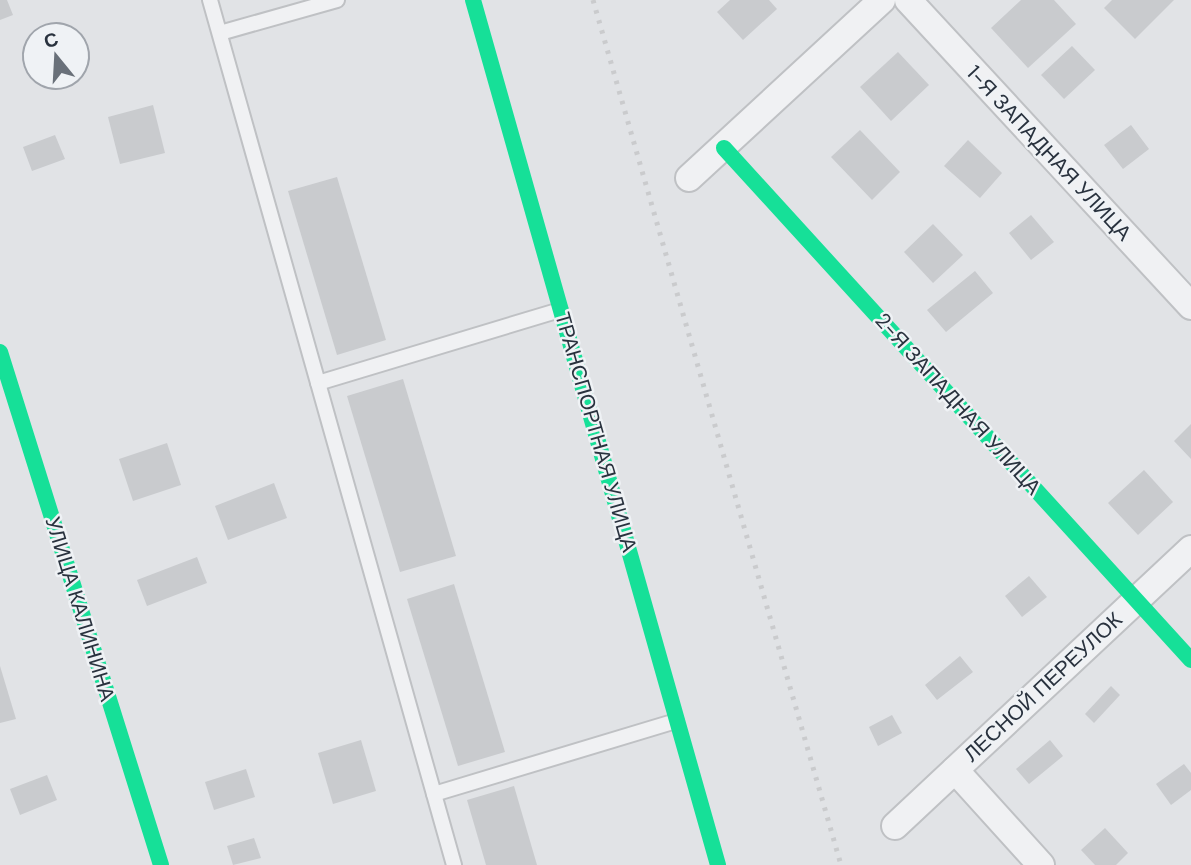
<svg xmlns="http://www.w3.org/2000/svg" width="1191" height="865" font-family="'DM Sans',sans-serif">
	<rect width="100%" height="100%" fill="#e1e3e6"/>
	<g fill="#c9cbce">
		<polygon points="0,0 7,0 13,15 0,20"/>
		<polygon points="730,0 769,0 777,9 743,40 717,12"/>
		<polygon points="1021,0 1054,0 1076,24 1028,68 991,28"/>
		<polygon points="1112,0 1174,0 1135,39 1104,8"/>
		<polygon points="1072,46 1095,70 1064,99 1041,75"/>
		<polygon points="898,52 929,85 891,121 860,87"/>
		<polygon points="153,105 165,153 120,164 108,117"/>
		<polygon points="1131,125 1149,149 1123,169 1104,145"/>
		<polygon points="860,130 900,172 872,200 831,157"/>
		<polygon points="55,135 65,159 32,171 23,147"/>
		<polygon points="968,140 1002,173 980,198 944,166"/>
		<polygon points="337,177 386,340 337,355 288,191"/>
		<polygon points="1031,215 1054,242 1031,260 1009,233"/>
		<polygon points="933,224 963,255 933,283 904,252"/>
		<polygon points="975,271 993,293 946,332 927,310"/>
		<polygon points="403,379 456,556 400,572 347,396"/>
		<polygon points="1191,424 1191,459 1174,441"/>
		<polygon points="167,443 181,485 133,501 119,459"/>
		<polygon points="1144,470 1173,502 1138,535 1108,503"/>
		<polygon points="274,483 287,518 228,540 215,506"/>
		<polygon points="197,557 207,583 147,606 137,580"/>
		<polygon points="1029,576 1047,597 1022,617 1005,596"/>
		<polygon points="454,584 505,752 458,766 407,599"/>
		<polygon points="960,656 973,672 937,700 925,685"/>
		<polygon points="0,666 16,719 0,723"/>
		<polygon points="1111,686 1120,695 1094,723 1085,714"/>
		<polygon points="892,715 902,733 878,746 869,727"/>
		<polygon points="361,740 376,791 333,804 318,753"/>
		<polygon points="1050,740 1063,756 1029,784 1016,769"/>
		<polygon points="1184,764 1191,773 1191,790 1171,805 1156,784"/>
		<polygon points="246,769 255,797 214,810 205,782"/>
		<polygon points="47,775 57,800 20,815 10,789"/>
		<polygon points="514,786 537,865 486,865 467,800"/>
		<polygon points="1105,828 1128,853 1116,865 1095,865 1081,850"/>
		<polygon points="254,838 261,858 233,865 227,846"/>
	</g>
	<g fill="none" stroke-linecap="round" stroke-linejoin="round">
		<g stroke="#bfc1c4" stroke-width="18">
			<g id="lane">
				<polyline points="210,0 454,865"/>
				<polyline points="220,33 337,0"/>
				<polyline points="318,383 560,310"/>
				<polyline points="434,794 676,721"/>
			</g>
		</g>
		<g stroke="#bfc1c4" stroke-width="30">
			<g id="street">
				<polyline points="908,0 1191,306"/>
				<polyline points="689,178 882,0"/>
				<polyline points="955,770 1041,865"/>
				<polyline points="895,826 1191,549"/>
			</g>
		</g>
		<use href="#lane" stroke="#f0f1f3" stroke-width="14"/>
		<use href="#street" stroke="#f0f1f3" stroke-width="26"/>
		<g stroke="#16e098" stroke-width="16">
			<polyline points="473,0 718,865"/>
			<polyline points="724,148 1191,660"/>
			<polyline points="0,352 161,865"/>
		</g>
		<polyline stroke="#cacbcd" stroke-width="5" stroke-dasharray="3.5 7" stroke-linecap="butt" points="593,0 841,865"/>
	</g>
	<g text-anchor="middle" stroke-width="5" stroke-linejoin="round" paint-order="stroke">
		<g font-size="21" fill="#29323e" stroke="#eff2f5">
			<text transform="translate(1049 153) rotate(47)" y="7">1-Я ЗАПАДНАЯ УЛИЦА</text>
			<text transform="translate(958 404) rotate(48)" y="7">2-Я ЗАПАДНАЯ УЛИЦА</text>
			<text transform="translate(596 432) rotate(74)" y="7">ТРАНСПОРТНАЯ УЛИЦА</text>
			<text transform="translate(80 609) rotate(73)" y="7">УЛИЦА КАЛИНИНА</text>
			<text transform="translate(1043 687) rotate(-43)" y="7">ЛЕСНОЙ ПЕРЕУЛОК</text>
		</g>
	</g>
	<g transform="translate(56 56) rotate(342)"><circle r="33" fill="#eff2f5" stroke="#a0a5ac" stroke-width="2"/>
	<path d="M0-5L12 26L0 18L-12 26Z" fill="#697079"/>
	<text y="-10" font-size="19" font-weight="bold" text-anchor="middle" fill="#29323e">С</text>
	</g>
</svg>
